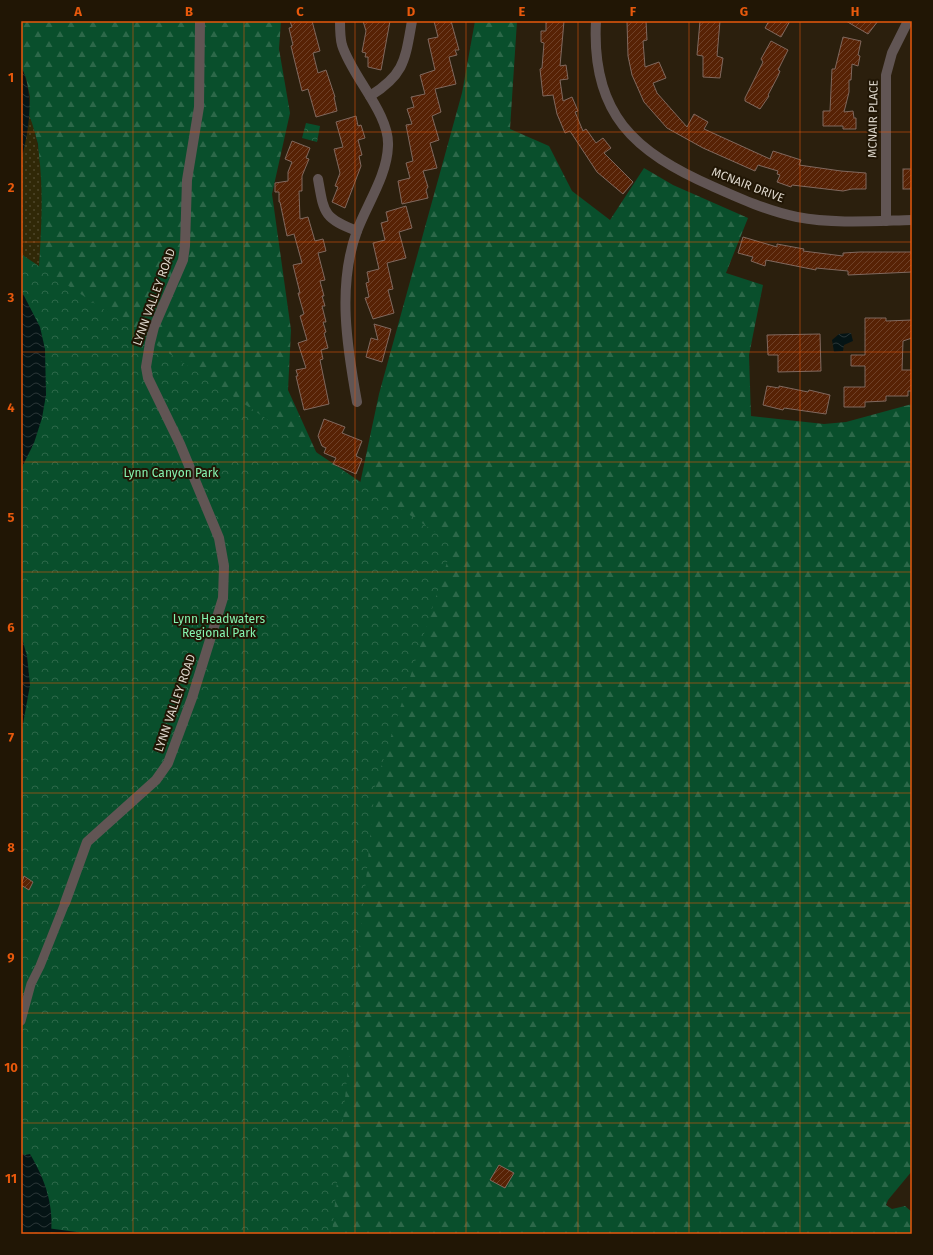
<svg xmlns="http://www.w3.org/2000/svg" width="933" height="1255" font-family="'Fira Sans',sans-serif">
	<defs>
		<pattern id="forest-firs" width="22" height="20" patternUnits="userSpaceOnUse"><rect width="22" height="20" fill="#094f2c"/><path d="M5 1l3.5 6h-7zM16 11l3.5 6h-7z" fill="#2c6849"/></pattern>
		<pattern id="sand-dots" width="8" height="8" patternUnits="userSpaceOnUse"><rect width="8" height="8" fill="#302807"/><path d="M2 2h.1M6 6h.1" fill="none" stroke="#4e462a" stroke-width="1.8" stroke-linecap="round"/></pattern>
		<pattern id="park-crowns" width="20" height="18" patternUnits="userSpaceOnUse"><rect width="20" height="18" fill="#094f2c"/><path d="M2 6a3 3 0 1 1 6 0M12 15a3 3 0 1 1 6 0" fill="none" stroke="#2c6849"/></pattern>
		<pattern id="water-waves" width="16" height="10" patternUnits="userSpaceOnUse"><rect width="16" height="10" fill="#051415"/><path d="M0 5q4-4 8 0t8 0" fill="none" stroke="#293536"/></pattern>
		<pattern id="building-hatch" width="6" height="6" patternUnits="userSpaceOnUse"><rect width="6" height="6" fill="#572205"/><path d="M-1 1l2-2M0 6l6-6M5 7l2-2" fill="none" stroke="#6f4128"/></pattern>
	</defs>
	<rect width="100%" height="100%" fill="#2b1f0d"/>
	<polygon fill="url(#forest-firs)" points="21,21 281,21 279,49 290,113 272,194 291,330 288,390 327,476 358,493 379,394 462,93 475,21 517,21 510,129 549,146 572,191 610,220 644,168 673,185 748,218 726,273 763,285 749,355 751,416 824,424 846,422 912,404 912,1171 888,1200 886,1205 892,1209 905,1206 912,1212 912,1234 51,1234 21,735 21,469 36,318 41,198 38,144 29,115 30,97 26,78 21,66"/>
	<path fill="url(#sand-dots)" d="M29 115C51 167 38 260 36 318L21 290V161Z"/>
	<g fill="url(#park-crowns)">
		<polygon points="306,123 320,126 317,142 302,138"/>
		<polygon points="21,254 453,544 375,786 332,1234 21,1234"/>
	</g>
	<g fill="url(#water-waves)">
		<path d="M21 66C35 97 29 129 21 161Z"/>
		<polygon points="21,290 40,327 45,349 46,395 42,418 34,443 21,469"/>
		<polygon points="851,333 853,341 844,345 843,351 834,352 832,340 839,334"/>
		<polygon points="21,635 27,656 30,685 21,735"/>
		<path d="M21 1153 25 1155 30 1154C45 1179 54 1205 51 1234H21Z"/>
	</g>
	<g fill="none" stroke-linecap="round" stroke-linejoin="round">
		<polyline stroke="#051415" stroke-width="3.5" points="48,1230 78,1234"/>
	</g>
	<g fill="url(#building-hatch)" stroke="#80685e">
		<polygon points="290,21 312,21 320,51 313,53 318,73 326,70 335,97 334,97 337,111 316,117 308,89 302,91 291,46 293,45 289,28 292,27"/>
		<polygon points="363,21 390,21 381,70 368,67 368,57 365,57 366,53 362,52 366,31"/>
		<polygon points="434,21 451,21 459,50 455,50 457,55 449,57 456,84 435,89 441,112 432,116 439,140 430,143 437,168 423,171 428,187 426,190 428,198 402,204 398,181 410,178 406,163 413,161 406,125 412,124 407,109 414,107 411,97 425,94 420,75 435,70 428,39 438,37"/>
		<polygon points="546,21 564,21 560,66 566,65 568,79 560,80 563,101 572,97 578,111 575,112 583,131 586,129 596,143 603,138 611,148 604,153 633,182 623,194 597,172 570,131 565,133 557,114 553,95 543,96 540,69 542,68 544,43 541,42 541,31 546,31"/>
		<polygon points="627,21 646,21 647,40 643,41 645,67 659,62 666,78 653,83 657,93 687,127 694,114 708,122 704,129 770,159 773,151 801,160 799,165 841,171 866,173 866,189 852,189 843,191 792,185 791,187 777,182 780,175 777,174 778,171 758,165 755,171 703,148 667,128 644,102 632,75 628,56"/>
		<polygon points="700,21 720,21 717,56 723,58 720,78 703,77 703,56 697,55"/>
		<polygon points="769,21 790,21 781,37 765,28"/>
		<polygon points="846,21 878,21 868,34"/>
		<polygon points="843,37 861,41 858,55 860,56 858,66 852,64 851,80 849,80 849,92 844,112 853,111 854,118 856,118 856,129 843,129 843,126 823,126 823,111 830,111 832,69 835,69"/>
		<polygon points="771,41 788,50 778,70 780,71 778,76 768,95 769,96 760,109 745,101 745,98 763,62 761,59"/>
		<polygon points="356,116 358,126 361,125 365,138 358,140 362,155 359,156 361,166 345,208 332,202 338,187 335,186 340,173 334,149 343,147 336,122"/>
		<polygon points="292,141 310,148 306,158 309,159 302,176 302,191 299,191 300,219 308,217 315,241 323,239 326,251 318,253 325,280 320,281 324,296 322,296 325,306 322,306 326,322 323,322 326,332 324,333 328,348 321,350 323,359 320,360 329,404 304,410 296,376 298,376 296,370 306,368 298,343 307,340 300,316 304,314 298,293 300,293 293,265 302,263 294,234 287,236 280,202 279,202 279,192 275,192 275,183 288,181 288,172 292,162 285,159"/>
		<rect x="903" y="169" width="9" height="20"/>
		<polygon points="406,206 412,228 399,232 406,258 387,263 393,289 388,290 394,313 373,319 365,298 369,297 366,283 369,282 367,272 379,269 373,243 385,240 381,223 388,221 386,212"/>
		<polygon points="743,237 777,247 777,244 804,249 803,251 843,256 843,253 860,252 912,252 912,272 848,275 848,271 816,268 816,270 766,260 765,266 751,261 753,257 738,253"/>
		<polygon points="865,318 886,318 886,321 912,320 912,338 903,341 902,370 912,370 912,391 908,391 908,396 886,396 886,401 865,402 865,407 844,407 844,387 865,387 865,366 851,366 851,355 865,355"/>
		<polygon points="374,324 391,329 382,362 366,357 371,338 378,340"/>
		<polygon points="820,334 821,371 778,372 778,355 768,355 767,335"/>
		<polygon points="767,386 779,388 779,386 808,392 809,390 830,395 826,414 784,408 783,410 763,405"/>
		<polygon points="324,419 345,427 342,433 362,441 356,456 362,459 356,474 333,464 336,458 324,453 326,448 322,446 318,436"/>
		<polygon points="24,876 33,882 29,890 21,885"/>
		<polygon points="499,1165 514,1173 505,1188 490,1180"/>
	</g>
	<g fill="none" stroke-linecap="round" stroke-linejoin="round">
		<polyline stroke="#615554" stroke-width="9" points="21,1021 31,984 40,966 65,903"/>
		<g stroke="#615554" stroke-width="10">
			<path d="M340 21C340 29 340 38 342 45 352 77 390 114 388 146 387 176 367 204 357 231 337 285 347 347 357 402"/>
			<path d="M596 21C591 114 634 152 714 187 741 199 768 211 797 217 834 224 874 221 912 220"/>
			<path d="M370 96C405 74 405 60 412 21"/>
			<path d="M318 179C324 213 323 218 357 231"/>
			<polyline points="886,221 886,75 892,53 908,21"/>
			<polyline points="65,903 87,842 156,780 168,763 192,698 223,598 224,566 219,538 180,444 148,378 146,367 150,343 154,327 183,260 185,246 187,180 199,107 200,21"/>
		</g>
	</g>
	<path fill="none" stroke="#e8590c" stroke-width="1" stroke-opacity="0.55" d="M133 21V1234M244 21V1234M355 21V1234M466 21V1234M578 21V1234M689 21V1234M800 21V1234M21 132H912M21 242H912M21 352H912M21 462H912M21 572H912M21 683H912M21 793H912M21 903H912M21 1013H912M21 1123H912"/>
	<g text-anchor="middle" stroke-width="4" stroke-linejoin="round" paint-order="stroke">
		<g font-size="12" fill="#ddd6cb" stroke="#211605">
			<text transform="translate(873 119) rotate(-89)" y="4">MCNAIR PLACE</text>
			<text transform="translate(748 185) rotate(21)" y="4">MCNAIR DRIVE</text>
			<text transform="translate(154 297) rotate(-70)" y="4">LYNN VALLEY ROAD</text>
			<text transform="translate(175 703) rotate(-71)" y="4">LYNN VALLEY ROAD</text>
		</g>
		<g font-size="12" fill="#85f3af" stroke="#211605">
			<text x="171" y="477">Lynn Canyon Park</text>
			<text x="219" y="623">Lynn Headwaters<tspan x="219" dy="14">Regional Park</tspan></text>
		</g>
	</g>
	<rect width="933" height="1255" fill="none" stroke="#211605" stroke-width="44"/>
	<rect x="22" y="22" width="889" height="1211" fill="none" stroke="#e8590c" stroke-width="1.5"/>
	<g font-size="13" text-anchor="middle" font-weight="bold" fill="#e8590c">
		<text x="78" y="16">A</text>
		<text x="189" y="16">B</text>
		<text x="300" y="16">C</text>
		<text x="411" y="16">D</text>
		<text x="522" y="16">E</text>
		<text x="633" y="16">F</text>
		<text x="744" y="16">G</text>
		<text x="855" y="16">H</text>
		<text x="11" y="82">1</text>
		<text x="11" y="192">2</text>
		<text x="11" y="302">3</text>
		<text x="11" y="412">4</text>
		<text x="11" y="522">5</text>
		<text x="11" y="632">6</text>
		<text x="11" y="742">7</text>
		<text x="11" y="852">8</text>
		<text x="11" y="962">9</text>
		<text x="11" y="1072">10</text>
		<text x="11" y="1183">11</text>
	</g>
</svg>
